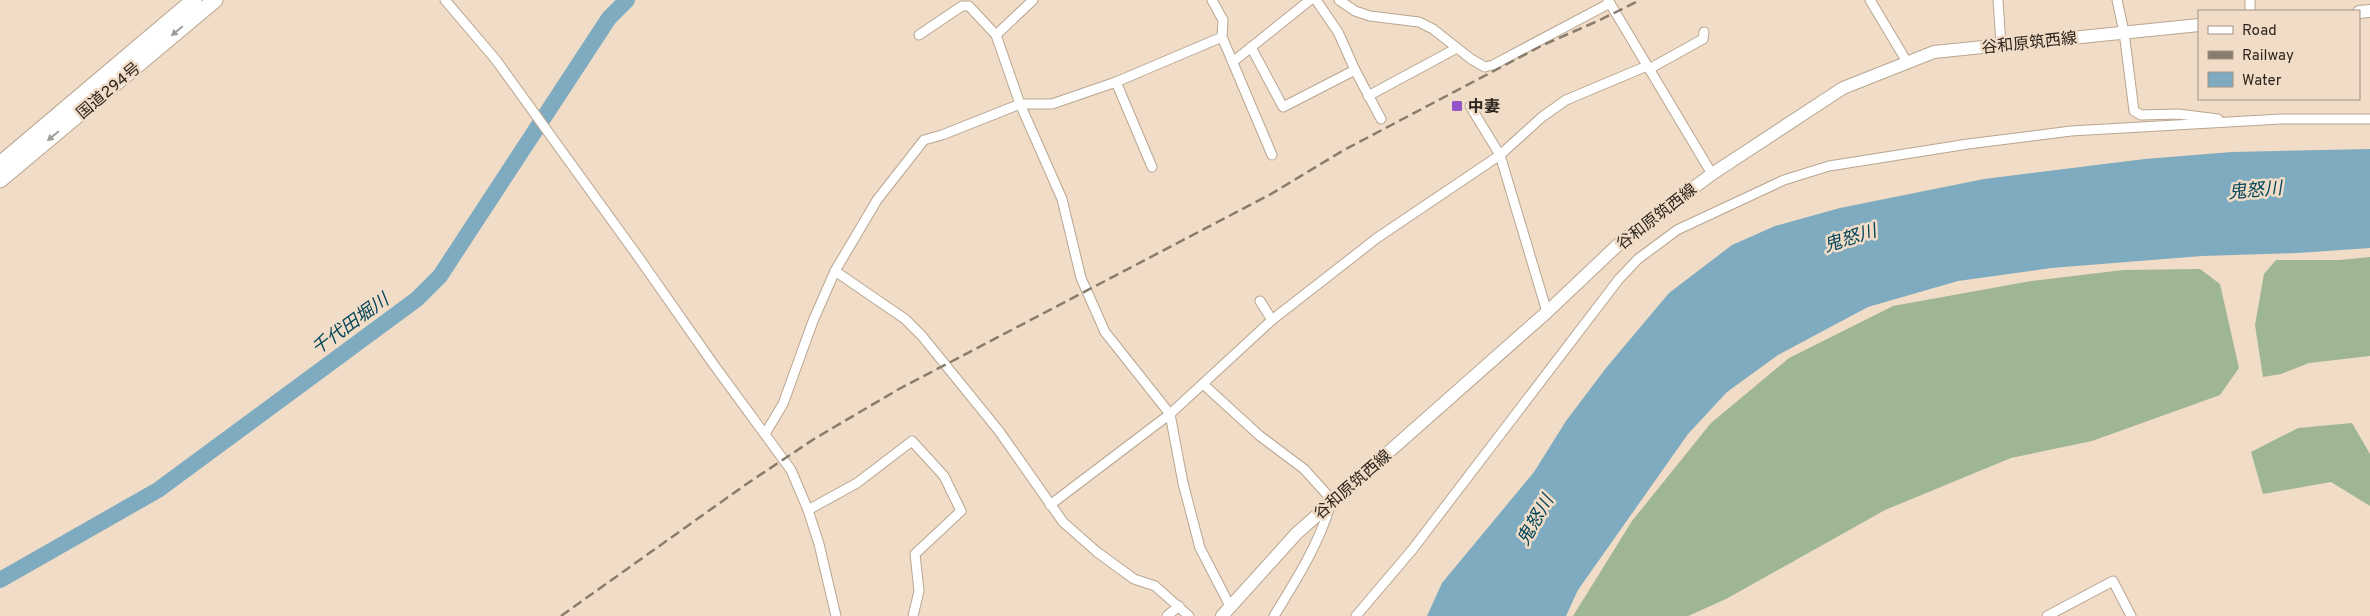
<svg xmlns="http://www.w3.org/2000/svg" width="2370" height="616" font-family="Overpass,'Noto Sans JP',sans-serif">
	<rect width="100%" height="100%" fill="#f0dcc7"/>
	<g fill="#9eb693">
		<polygon points="2370,257 2370,356 2309,363 2281,374 2263,377 2255,325 2264,274 2276,260 2340,260"/>
		<polygon points="2200,269 2220,284 2239,368 2220,395 2092,441 2011,458 1885,510 1726,599 1688,616 1573,616 1632,521 1711,423 1789,358 1893,306 2031,281 2123,270"/>
		<polygon points="2352,423 2370,454 2370,506 2331,482 2263,494 2251,452 2298,428"/>
	</g>
	<polygon fill="#7eabbf" points="2370,149 2370,248 2298,253 2202,256 2051,268 1958,281 1868,307 1778,355 1727,392 1688,434 1578,590 1566,616 1427,616 1442,583 1534,472 1566,421 1606,368 1669,293 1732,245 1775,226 1840,208 1984,179 2145,159 2232,152"/>
	<g fill="none" stroke-linecap="round" stroke-linejoin="round">
		<polyline stroke="#7eabbf" stroke-width="16" points="0,580 158,490 417,299 440,276 609,18 627,0"/>
		<g stroke="#b9a691" stroke-width="11">
			<g id="street">
				<polyline points="445,0 496,60 639,258 714,365 791,470 808,510 819,544 836,616"/>
				<polyline points="1212,0 1223,20 1222,37 1272,155"/>
				<polyline points="1316,0 1338,32 1355,70 1381,119"/>
				<polyline points="1339,0 1355,11 1370,16 1419,22 1433,29 1471,59 1485,67 1493,65 1610,3"/>
				<polyline points="1608,0 1712,174"/>
				<polyline points="1870,0 1907,62"/>
				<polyline points="1998,0 2001,45"/>
				<polyline points="2117,0 2124,32 2134,111 2141,115 2178,114 2218,119"/>
				<polyline points="2250,0 2250,11"/>
				<polyline points="919,35 962,6 969,6 996,35 1020,104 1062,199 1081,278 1105,332 1170,414 1183,483 1200,548 1230,606"/>
				<polyline points="996,35 1033,0"/>
				<polyline points="1251,47 1283,107 1355,70"/>
				<polyline points="1234,61 1310,0"/>
				<polyline points="1649,69 1703,39 1704,32"/>
				<polyline points="1116,82 1152,167"/>
				<polyline points="1368,96 1457,48"/>
				<polyline points="1470,106 1500,155 1547,312"/>
				<polyline points="835,271 905,319 922,336 999,431 1063,522 1097,552 1134,579 1155,586 1189,616"/>
				<polyline points="1260,301 1272,320"/>
				<path d="M1203 384 1260 436 1304 469 1332 500C1320 542 1297 579 1274 616"/>
				<polyline points="765,434 783,404 813,321 835,271 877,200 924,140 942,135 1020,104 1052,104 1116,82 1222,37"/>
				<polyline points="1050,505 1170,414 1272,320 1377,238 1500,155 1542,117 1566,100 1647,66"/>
				<polyline points="808,510 857,483 912,441 944,476 961,511 915,554 919,591 913,616"/>
				<polyline points="1167,616 1179,606"/>
				<polyline points="1356,616 1412,550 1619,279 1638,259 1677,230 1784,180 1829,166 1968,144 2071,131 2281,119 2370,119"/>
				<polyline points="2047,616 2113,581 2131,616"/>
			</g>
		</g>
		<g stroke="#b9a691" stroke-width="14">
			<g id="secondary">
				<polyline points="2359,12 2370,11"/>
				<polyline points="1222,616 1297,533 1547,312 1623,240 1712,174 1843,88 1934,52 2199,25"/>
			</g>
		</g>
		<g stroke="#b9a691" stroke-width="17">
			<g id="highway">
				<polyline points="0,164 194,0"/>
				<polyline points="0,180 215,0"/>
			</g>
		</g>
		<use href="#street" stroke="#fff" stroke-width="9"/>
		<use href="#secondary" stroke="#fff" stroke-width="12"/>
		<use href="#highway" stroke="#fff" stroke-width="15"/>
		<polyline stroke="#897c6d" stroke-width="2.5" stroke-dasharray="10 5" stroke-linecap="butt" points="561,616 745,485 814,439 899,389 1271,194 1344,150 1543,45 1600,20 1640,0"/>
	</g>
	<defs><path id="oneway-solid" d="M-6-.8H1V-3.2L6.5 0L1 3.2V.8H-6Z" transform="scale(1.25)"/></defs>
	<g fill="#a09d99">
		<use href="#oneway-solid" transform="translate(177 31) rotate(140)"/>
		<use href="#oneway-solid" transform="translate(53 136) rotate(140)"/>
	</g>
	<rect fill="#9354ca" stroke="#f0dcc7" stroke-width="2" x="1451" y="100" width="12" height="12" rx="2.5"/>
	<g text-anchor="middle" stroke-width="5" stroke-linejoin="round" paint-order="stroke">
		<g font-size="16" fill="#2d251d" stroke="#f0dcc7">
			<text transform="translate(2029 42) rotate(-6)" y="6">谷和原筑西線</text>
			<text transform="translate(108 90) rotate(-40)" y="6">国道294号</text>
			<text transform="translate(1656 216) rotate(-38)" y="6">谷和原筑西線</text>
			<text transform="translate(1352 484) rotate(-41)" y="6">谷和原筑西線</text>
		</g>
		<g font-size="16" font-weight="bold" fill="#2d251d" stroke="#f0dcc7" text-anchor="start">
			<text x="1468" y="112">中妻</text>
		</g>
		<g font-size="18" font-style="italic" fill="#04465b" stroke="#f0dcc7">
			<text transform="translate(2255 190) rotate(-5)" y="6">鬼怒川</text>
			<text transform="translate(1850 238) rotate(-17)" y="6">鬼怒川</text>
			<text transform="translate(350 324) rotate(-36)" y="6">千代田堀川</text>
			<text transform="translate(1535 520) rotate(-60)" y="6">鬼怒川</text>
		</g>
	</g>
	<rect x="2198" y="10" width="162" height="90" fill="#f0dcc7" stroke="#a29383"/>
	<rect x="2208" y="26" width="25" height="8" fill="#ffffff" stroke="#a29383"/>
	<text x="2242" y="35" font-size="15" fill="#2d251d">Road</text>
	<rect x="2208" y="51" width="25" height="8" fill="#897c6d" stroke="#a29383"/>
	<text x="2242" y="60" font-size="15" fill="#2d251d">Railway</text>
	<rect x="2208" y="72" width="25" height="15" fill="#7eabbf" stroke="#a29383"/>
	<text x="2242" y="85" font-size="15" fill="#2d251d">Water</text>
</svg>
